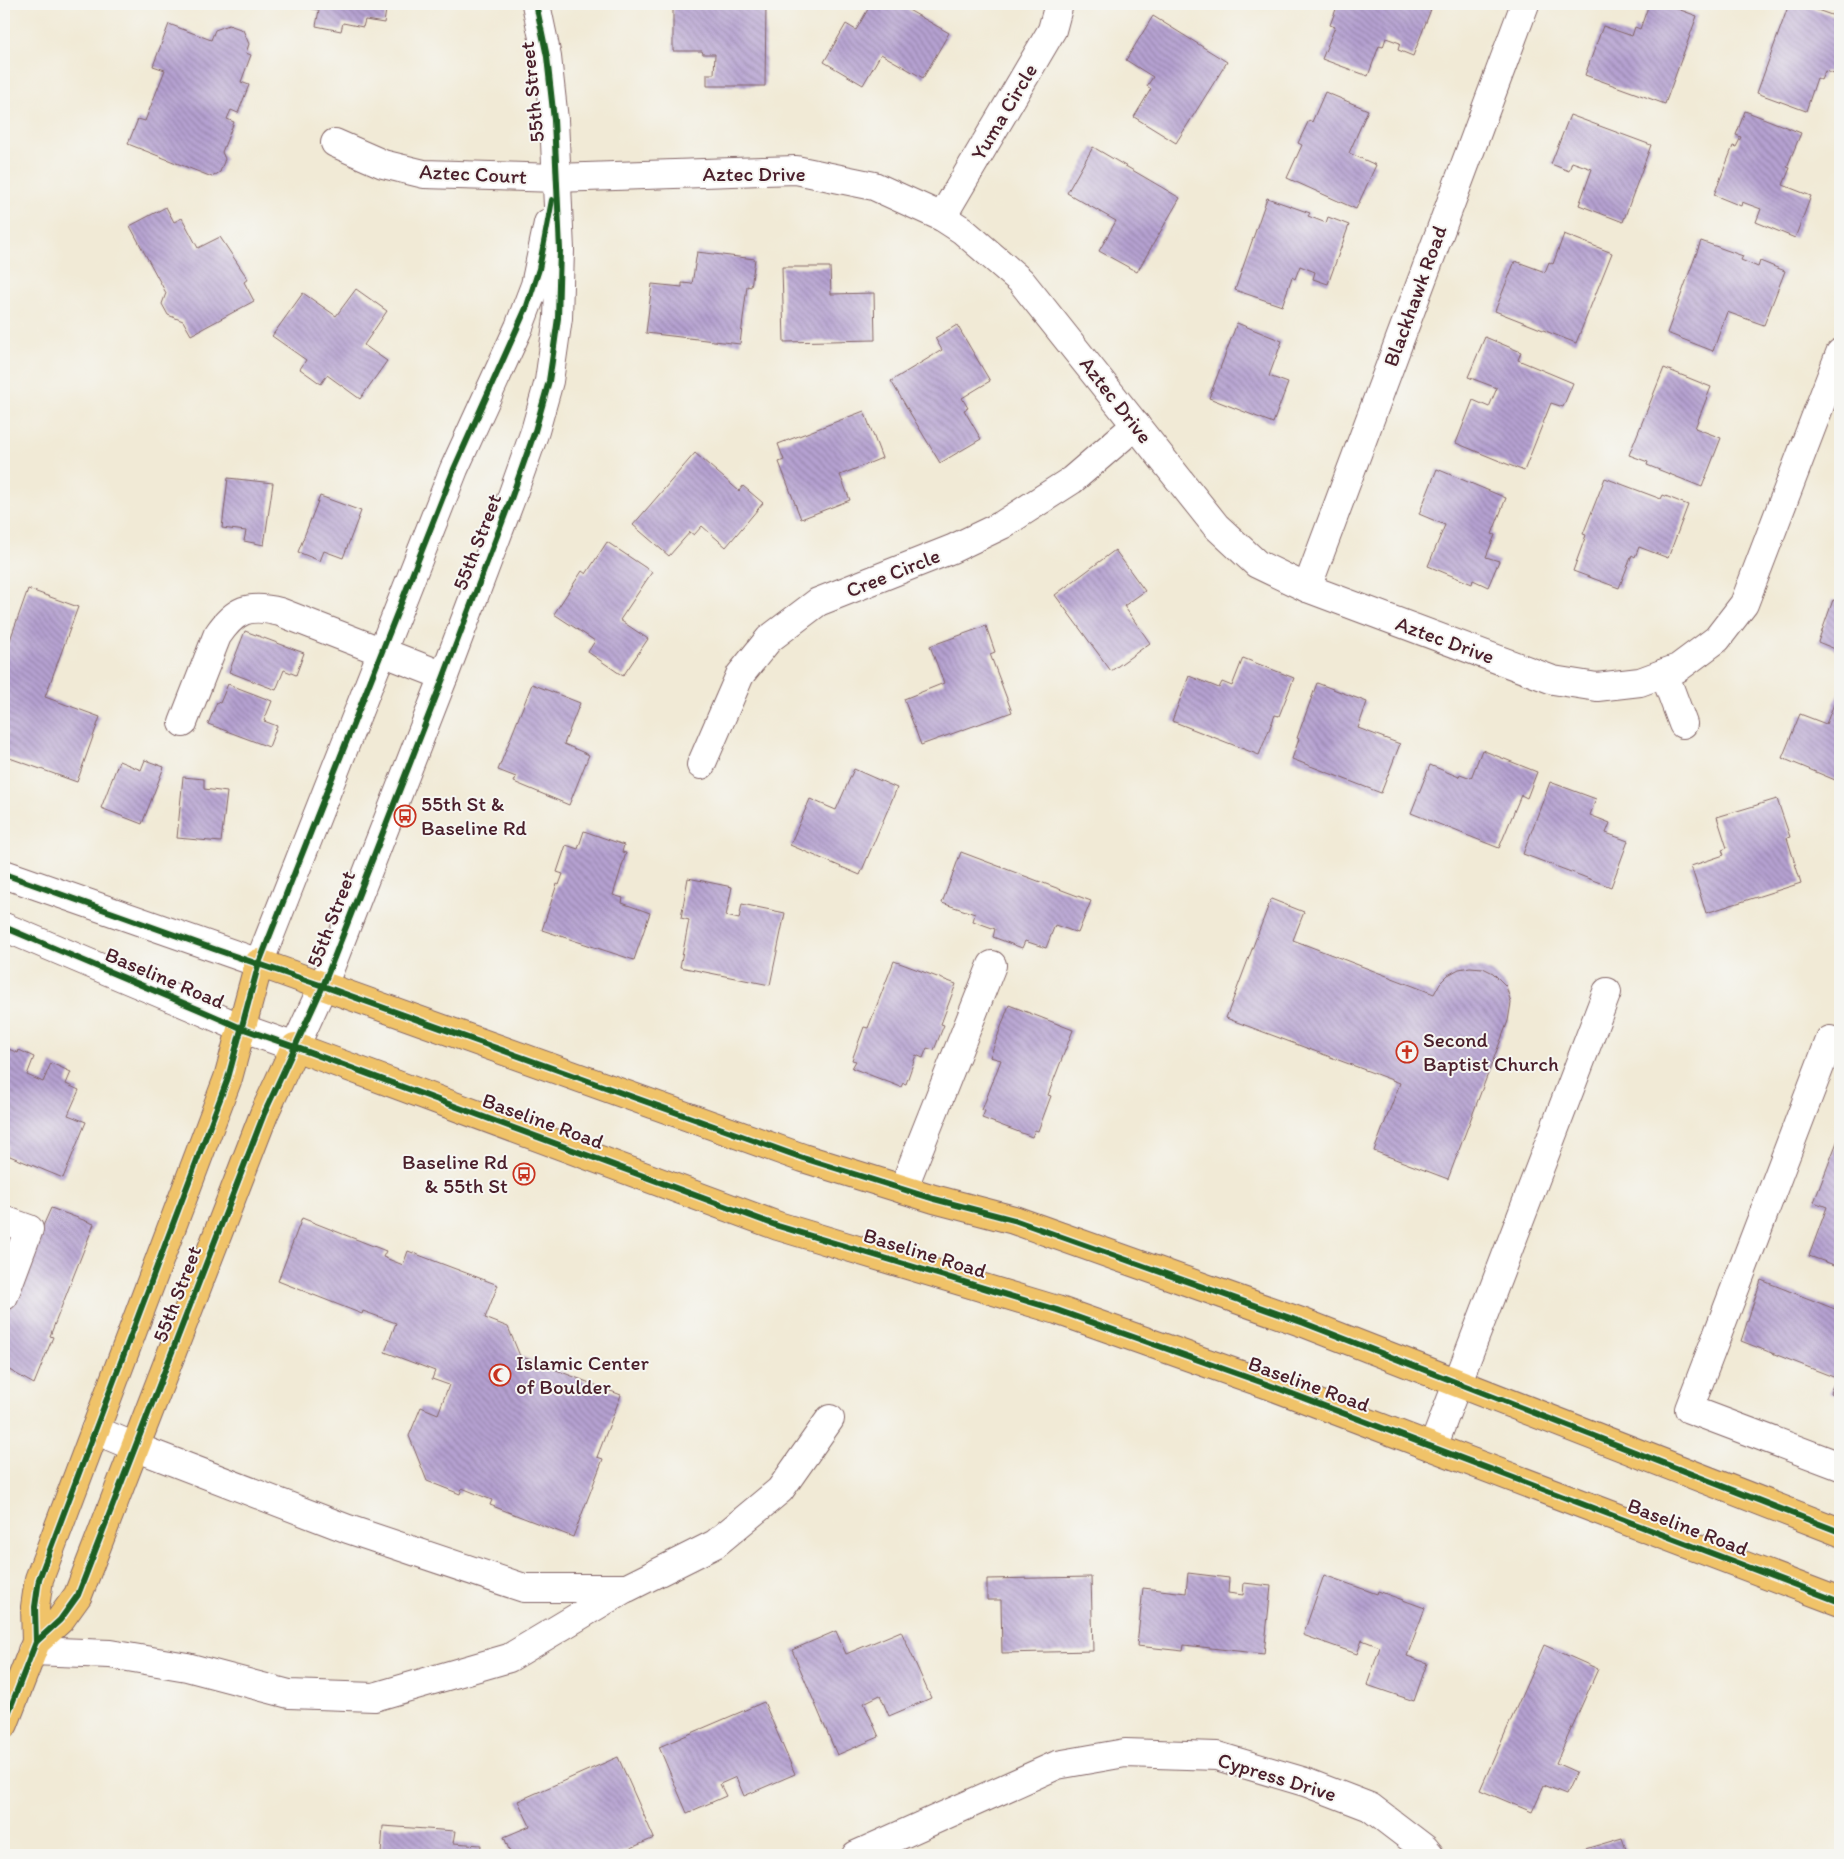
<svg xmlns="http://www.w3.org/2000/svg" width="1844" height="1859" font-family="Itim,sans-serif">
	<defs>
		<pattern id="building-back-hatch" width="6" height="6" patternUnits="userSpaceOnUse" patternTransform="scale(1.25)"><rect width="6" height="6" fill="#b5a1d1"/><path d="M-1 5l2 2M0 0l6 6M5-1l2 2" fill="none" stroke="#9583aa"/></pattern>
	</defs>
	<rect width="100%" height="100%" fill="#f6f6f2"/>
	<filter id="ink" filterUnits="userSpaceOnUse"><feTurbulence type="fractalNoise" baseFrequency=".02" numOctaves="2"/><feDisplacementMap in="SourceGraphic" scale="10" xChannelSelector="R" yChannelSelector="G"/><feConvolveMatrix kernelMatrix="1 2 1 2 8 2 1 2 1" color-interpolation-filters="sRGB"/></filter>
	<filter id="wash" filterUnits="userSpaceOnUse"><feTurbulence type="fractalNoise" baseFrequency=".0096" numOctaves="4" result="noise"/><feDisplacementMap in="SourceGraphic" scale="20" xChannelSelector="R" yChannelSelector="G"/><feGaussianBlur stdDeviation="1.12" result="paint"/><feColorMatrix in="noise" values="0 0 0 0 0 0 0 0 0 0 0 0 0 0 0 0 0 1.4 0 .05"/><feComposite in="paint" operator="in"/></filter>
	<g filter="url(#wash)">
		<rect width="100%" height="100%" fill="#f1ead6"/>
		<g id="blocks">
			<g fill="url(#building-back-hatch)">
				<polygon points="290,4 387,4 384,23 365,20 363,27 343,23 341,31 316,26 319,10"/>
				<polygon points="673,4 766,4 765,86 707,86 707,74 714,74 715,54 703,54 702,51 673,51"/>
				<polygon points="871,4 898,4 949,33 923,78 881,54 863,85 824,62 846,24 856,30"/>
				<polygon points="1338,4 1433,4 1413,56 1398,50 1400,43 1386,38 1383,47 1379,46 1368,76 1322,59 1335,27 1330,25"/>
				<polygon points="1649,4 1664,4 1697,16 1665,104 1585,75 1603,26 1632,36 1635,27 1640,29"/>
				<polygon points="1789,4 1800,4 1840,18 1840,76 1825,71 1821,80 1817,78 1806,111 1757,93"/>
				<polygon points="1153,16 1227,62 1176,143 1134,117 1151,89 1147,86 1153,77 1126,60"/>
				<polygon points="169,24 211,40 215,30 229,25 243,30 249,44 246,53 251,55 241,82 249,85 238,113 231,110 227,119 234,122 222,152 225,159 220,172 212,177 128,144 138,119 145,121 165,70 153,66"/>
				<polygon points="1325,92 1368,110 1349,153 1376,165 1356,209 1287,178 1302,145 1298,143 1309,120 1312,122"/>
				<polygon points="1745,111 1801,133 1787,167 1790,168 1783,185 1811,196 1795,238 1756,222 1761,209 1742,202 1741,206 1714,195 1733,146 1736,147 1741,137 1736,135"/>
				<polygon points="1570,115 1651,145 1623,222 1579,205 1592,169 1572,162 1569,171 1551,164"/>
				<polygon points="1093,147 1180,198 1137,272 1099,251 1116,221 1067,193"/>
				<polygon points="1267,198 1310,213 1308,216 1326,223 1328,217 1349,225 1328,284 1313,279 1315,272 1300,266 1295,279 1292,277 1282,306 1235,290"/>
				<polygon points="166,207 174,222 182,218 198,248 220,237 248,279 244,282 254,301 191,335 183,321 168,315 162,304 166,293 130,226"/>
				<polygon points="1564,234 1612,253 1576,343 1495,311 1515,261 1545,272 1549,262 1553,264"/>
				<polygon points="1701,241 1743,256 1741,260 1758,267 1760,261 1785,271 1764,325 1727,312 1713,351 1667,333"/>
				<polygon points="697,252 755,259 751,287 747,286 740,344 646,333 652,284 682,287 682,283 692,284"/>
				<polygon points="782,267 830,267 831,294 874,293 875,340 784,342"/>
				<polygon points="356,289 387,311 364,345 387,361 360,399 327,375 321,384 300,369 306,360 272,336 303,293 336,316"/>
				<polygon points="1237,323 1282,341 1269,376 1288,383 1273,423 1209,398"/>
				<polygon points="957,325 990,381 962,398 968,408 964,410 981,439 940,463 891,381 942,350 935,338"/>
				<polygon points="1485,337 1521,352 1518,360 1573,383 1563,407 1551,403 1524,471 1456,443 1473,400 1489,407 1497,388 1468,377"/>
				<polygon points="1664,368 1711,387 1695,428 1721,438 1702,487 1647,465 1648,462 1629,455"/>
				<polygon points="864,411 882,458 840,475 850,500 801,519 779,462 784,460 778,444"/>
				<polygon points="695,453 739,491 743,486 763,503 726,547 702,526 694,535 690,532 669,556 633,525"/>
				<polygon points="1437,469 1506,498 1492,534 1495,535 1486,557 1499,561 1488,587 1473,580 1472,584 1428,566 1445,525 1419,514"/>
				<polygon points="228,478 273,483 264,545 244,541 246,531 222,528"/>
				<polygon points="1605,478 1661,499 1663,495 1688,505 1668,558 1639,547 1635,557 1632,555 1619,588 1573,571 1586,535 1583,534"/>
				<polygon points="320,496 361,511 343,558 324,551 320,561 298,552"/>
				<polygon points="607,542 652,572 620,620 648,639 623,676 588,652 595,641 554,614 582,571 586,574"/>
				<polygon points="1115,550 1145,591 1124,606 1150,643 1111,671 1055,595"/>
				<polygon points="28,589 78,607 45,697 100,717 77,782 4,756 4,742 8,732 4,730 4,657"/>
				<polygon points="1833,600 1840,602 1840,651 1818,642"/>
				<polygon points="986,626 995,652 990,654 1012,712 921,745 904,699 944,683 930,646"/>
				<polygon points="245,631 304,653 296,675 284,670 276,690 229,672"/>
				<polygon points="1243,658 1294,678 1279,716 1275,715 1259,755 1172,721 1189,676 1219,688 1222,682 1232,686"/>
				<polygon points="1317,683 1367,702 1358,728 1400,744 1381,793 1292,759 1299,739 1297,738"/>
				<polygon points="228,684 272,701 264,721 277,726 269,747 208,724 217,702 220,703"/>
				<polygon points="532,684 580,703 564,744 589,755 569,805 514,782 516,777 498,770"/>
				<polygon points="1840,689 1840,782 1782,758 1800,714 1826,724"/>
				<polygon points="1482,750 1537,772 1527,798 1521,795 1499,848 1411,813 1430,765 1459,777 1460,774 1471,778"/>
				<polygon points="145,760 164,767 142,824 101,808 119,761 141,770"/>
				<polygon points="854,769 897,788 860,875 790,845 810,799 836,810"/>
				<polygon points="183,777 204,779 204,789 227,792 221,842 177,838"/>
				<polygon points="1550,782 1596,799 1590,815 1610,823 1606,833 1628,841 1611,887 1523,854"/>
				<polygon points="1777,799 1790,837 1787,838 1801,883 1706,913 1691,866 1724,855 1722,850 1727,848 1717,817"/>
				<polygon points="584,831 624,845 622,852 626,853 613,895 623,898 622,903 650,913 634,960 542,930 557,884 559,885 563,874 557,872 566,845 578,849"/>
				<polygon points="961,852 1091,901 1078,933 1055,925 1046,948 1025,941 1022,948 993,937 995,929 973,921 975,914 942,903"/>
				<polygon points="688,878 732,887 726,916 739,919 742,904 785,913 770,985 680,967 689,920 681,918"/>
				<polygon points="1271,899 1304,912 1293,940 1434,994 1440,983 1448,975 1459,969 1470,967 1483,968 1493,973 1506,986 1511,1003 1508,1021 1448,1179 1374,1151 1400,1083 1226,1018"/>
				<polygon points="894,961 956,984 941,1024 944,1025 934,1050 927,1048 923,1058 916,1055 906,1084 903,1083 901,1087 852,1068 856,1061 852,1060 864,1027 868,1028"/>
				<polygon points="1009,1005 1073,1030 1048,1095 1051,1096 1038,1131 1035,1130 1032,1137 982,1118 985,1111 982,1110 1001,1060 990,1057"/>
				<polygon points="4,1047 18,1053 19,1050 34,1057 27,1075 43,1082 51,1063 71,1072 66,1084 79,1090 68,1115 86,1122 63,1178 5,1154 8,1146 4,1144"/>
				<polygon points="1840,1134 1840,1267 1809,1256 1827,1207 1814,1202"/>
				<polygon points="51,1208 94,1224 50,1336 53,1337 34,1384 4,1367 4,1314"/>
				<polygon points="302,1218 386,1251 383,1257 403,1265 408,1251 498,1285 485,1318 508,1327 520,1356 621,1395 597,1457 603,1459 573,1537 490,1505 492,1500 462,1488 460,1494 427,1481 409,1436 421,1407 438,1414 449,1385 432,1379 435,1371 385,1352 396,1323 363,1311 362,1314 278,1281"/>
				<polygon points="1761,1280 1840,1311 1840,1397 1830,1393 1836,1378 1741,1341"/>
				<polygon points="1188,1573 1229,1578 1228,1593 1243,1595 1244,1583 1271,1586 1264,1654 1184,1645 1183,1651 1137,1646 1143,1588 1186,1593"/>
				<polygon points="1324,1575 1377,1594 1378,1591 1425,1608 1407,1656 1427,1663 1414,1701 1367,1685 1380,1647 1362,1640 1357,1654 1303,1635"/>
				<polygon points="1091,1577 1093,1651 1002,1653 1001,1600 987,1600 987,1579"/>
				<polygon points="836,1631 846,1654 901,1631 931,1698 889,1716 880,1695 864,1703 879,1737 837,1755 792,1650"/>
				<polygon points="1544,1645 1598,1669 1556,1763 1576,1772 1566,1794 1544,1785 1532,1812 1480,1790"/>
				<polygon points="764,1702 795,1774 744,1796 736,1777 720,1784 726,1796 687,1813 659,1747"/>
				<polygon points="618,1757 654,1838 615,1855 511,1855 504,1837 530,1826 518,1801"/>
				<polygon points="383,1826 455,1831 453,1843 481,1845 480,1855 381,1855"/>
				<polygon points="1622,1838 1628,1855 1565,1855"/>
			</g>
		</g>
	</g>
	<g filter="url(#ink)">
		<use href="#blocks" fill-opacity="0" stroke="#846667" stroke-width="1"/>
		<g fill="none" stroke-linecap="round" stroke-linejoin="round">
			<g stroke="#846667" stroke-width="30">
				<g id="minor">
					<polyline points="335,143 383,164 424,174 556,178 796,170 874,186 942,217 962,230 1021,281 1216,526 1257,564 1307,588 1553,680 1597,687 1640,682 1678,668 1717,639 1744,604 1840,353"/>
					<polyline points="942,217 1052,30 1059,4"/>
					<polyline points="1307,588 1525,4"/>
					<polyline points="1664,673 1683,724"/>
					<path d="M183 723 217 636C235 609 249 604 280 612L444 676"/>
					<polyline points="701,765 740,675 769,639 818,602 952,549 1002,525 1072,480 1136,425"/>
					<polyline points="4,874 259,963 454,469 519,327 535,285 548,223"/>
					<polyline points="4,927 200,1010 241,1028 295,1047 323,986 444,676 512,496 535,431 549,381 558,318 560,250 554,120 547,57 536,4"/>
					<polyline points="1840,1044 1830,1040 1689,1409 1840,1466"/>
					<polyline points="903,1189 992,965"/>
					<polyline points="4,1220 29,1229 4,1296"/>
					<polyline points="95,1430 135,1447 348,1529 524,1588 627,1588 715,1544 780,1490 830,1419"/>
					<polyline points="1433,1447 1607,992"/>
					<polyline points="32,1651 110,1654 187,1667 289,1694 374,1697 509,1658 626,1588"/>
					<polyline points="856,1855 1057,1765 1125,1753 1217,1756 1305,1782 1370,1807 1425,1849 1430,1855"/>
				</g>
			</g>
			<g stroke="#846667" stroke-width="30">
				<g id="major">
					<polyline points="36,1642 35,1607 39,1579 228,1078 259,963 803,1158 934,1199 1014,1220 1304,1323 1840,1532"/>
					<polyline points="4,1724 36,1642 60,1620 78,1595 264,1114 295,1047 778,1226 1057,1310 1269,1385 1840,1602"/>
				</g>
			</g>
			<use href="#minor" stroke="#fff" stroke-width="28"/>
			<use href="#major" stroke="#f0c369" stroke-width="28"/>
			<g stroke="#f6f6f2" stroke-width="9">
				<g id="cycleway">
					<polyline points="4,874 214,949 323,986 803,1158 934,1199 1014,1220 1304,1323 1840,1532"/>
					<polyline points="4,927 200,1010 241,1028 295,1047 778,1226 1057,1310 1269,1385 1840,1602"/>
					<polyline points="36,1642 35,1607 39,1579 228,1078 259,963 454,469 527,306 539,269 552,200"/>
					<polyline points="4,1724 36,1642 60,1620 78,1595 264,1114 323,986 444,676 512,496 535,431 549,381 552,361 558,318 560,250 554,120 547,57 536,4"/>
				</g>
			</g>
			<use href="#cycleway" stroke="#1b5e20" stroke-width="6"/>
		</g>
	</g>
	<defs>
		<g id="bus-ring" transform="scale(1.125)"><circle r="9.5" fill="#f6f6f2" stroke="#c8321e" stroke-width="1.5"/><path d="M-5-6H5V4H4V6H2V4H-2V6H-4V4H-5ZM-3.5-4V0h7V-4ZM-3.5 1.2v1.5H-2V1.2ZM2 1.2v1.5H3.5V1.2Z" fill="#c8321e"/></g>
		<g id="church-ring" transform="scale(1.125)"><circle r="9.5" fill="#f6f6f2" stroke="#c8321e" stroke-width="1.5"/><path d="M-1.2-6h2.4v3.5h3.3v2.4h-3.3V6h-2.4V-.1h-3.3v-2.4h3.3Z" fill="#c8321e"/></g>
		<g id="mosque-ring" transform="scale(1.125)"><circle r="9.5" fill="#f6f6f2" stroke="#c8321e" stroke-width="1.5"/><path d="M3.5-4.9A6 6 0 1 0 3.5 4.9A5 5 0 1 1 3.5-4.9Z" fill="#c8321e"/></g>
	</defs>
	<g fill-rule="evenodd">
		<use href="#bus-ring" x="405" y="816"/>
		<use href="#church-ring" x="1407" y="1052"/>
		<use href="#bus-ring" x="524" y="1174"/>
		<use href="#mosque-ring" x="500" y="1375"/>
	</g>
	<g text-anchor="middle" stroke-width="4" stroke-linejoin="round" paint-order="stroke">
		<g font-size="21" fill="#4a1f2b" stroke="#f6f6f2">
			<text transform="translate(532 92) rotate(-96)" y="7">55th Street</text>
			<text transform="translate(1004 112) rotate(-59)" y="7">Yuma Circle</text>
			<text transform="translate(473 174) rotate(3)" y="7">Aztec Court</text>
			<text x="754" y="181">Aztec Drive</text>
			<text transform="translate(1415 296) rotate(-70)" y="7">Blackhawk Road</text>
			<text transform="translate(1116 400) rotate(52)" y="7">Aztec Drive</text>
			<text transform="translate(477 542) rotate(-69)" y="7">55th Street</text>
			<text transform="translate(893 573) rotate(-22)" y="7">Cree Circle</text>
			<text transform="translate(1445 640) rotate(20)" y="7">Aztec Drive</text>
			<text transform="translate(331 919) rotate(-69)" y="7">55th Street</text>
			<text transform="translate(165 978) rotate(23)" y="7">Baseline Road</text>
			<text transform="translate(543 1121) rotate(20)" y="7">Baseline Road</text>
			<text transform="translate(925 1253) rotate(17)" y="7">Baseline Road</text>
			<text transform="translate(177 1294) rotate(-69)" y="7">55th Street</text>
			<text transform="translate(1309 1384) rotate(20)" y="7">Baseline Road</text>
			<text transform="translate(1688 1527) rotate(21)" y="7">Baseline Road</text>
			<text transform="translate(1277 1777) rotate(17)" y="7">Cypress Drive</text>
		</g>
		<g font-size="21" fill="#4a1f2b" stroke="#f6f6f2" text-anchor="start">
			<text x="421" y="811">55th St &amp;<tspan x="421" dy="24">Baseline Rd</tspan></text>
			<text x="1423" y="1047">Second<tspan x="1423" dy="24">Baptist Church</tspan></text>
			<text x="508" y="1169" text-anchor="end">Baseline Rd<tspan x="508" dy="24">&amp; 55th St</tspan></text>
			<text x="516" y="1370">Islamic Center<tspan x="516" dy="24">of Boulder</tspan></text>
		</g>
	</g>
	<rect width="1844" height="1859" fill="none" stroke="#f6f6f2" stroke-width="20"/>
</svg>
